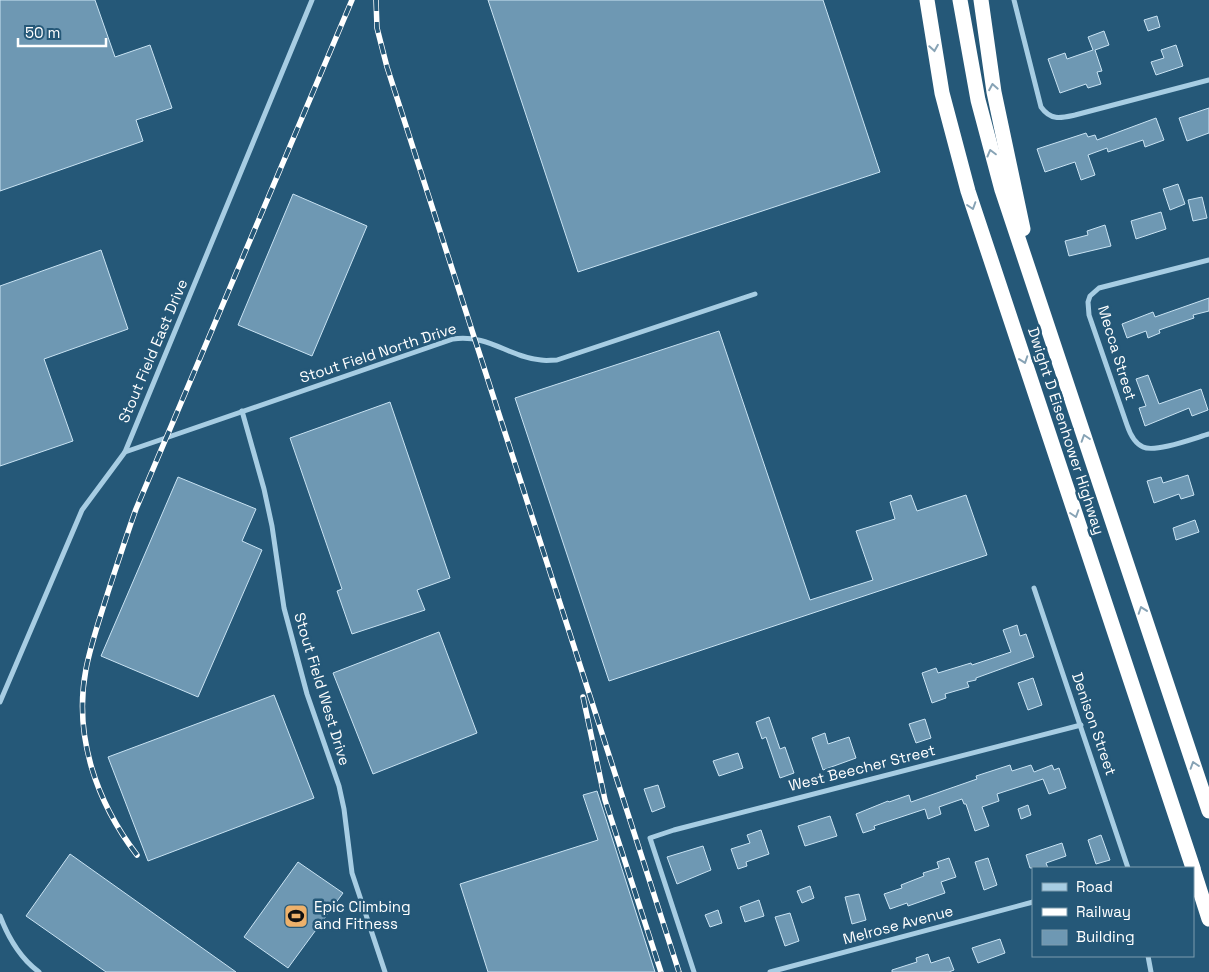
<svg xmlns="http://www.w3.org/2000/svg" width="1209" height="972" font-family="'Space Grotesk',sans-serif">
	<rect width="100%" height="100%" fill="#255878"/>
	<g fill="#6e98b3" stroke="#c9e3f3">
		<polygon points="0,0 95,0 115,57 150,45 172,108 136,120 143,141 0,191"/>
		<polygon points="488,0 823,0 880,172 578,272"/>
		<polygon points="1157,16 1160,27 1148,31 1144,20"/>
		<polygon points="1104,31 1109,45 1095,50 1102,71 1097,72 1101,84 1088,88 1086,84 1060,93 1048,59 1065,53 1067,59 1093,50 1088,37"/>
		<polygon points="1176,45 1183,66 1156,75 1151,62 1164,58 1161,50"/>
		<polygon points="1209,108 1209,133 1187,141 1179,118"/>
		<polygon points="1156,118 1164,140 1145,147 1143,140 1108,152 1107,148 1088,155 1095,175 1081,180 1075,162 1045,172 1037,149 1086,133 1088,137 1095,135 1097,140"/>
		<polygon points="1178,184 1185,204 1170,210 1163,189"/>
		<polygon points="293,194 367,226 312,356 238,325"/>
		<polygon points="1202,197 1207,218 1193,221 1188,200"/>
		<polygon points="1161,212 1166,229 1136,239 1131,221"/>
		<polygon points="1105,225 1111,246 1069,256 1065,241 1088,235 1087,231"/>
		<polygon points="101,250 128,329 44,359 73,441 0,466 0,286"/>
		<polygon points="1209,298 1209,311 1193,315 1194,318 1159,330 1160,333 1148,338 1146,331 1127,338 1122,324 1153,312 1155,317"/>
		<polygon points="719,331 810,600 873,580 856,531 895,519 890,502 911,495 917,511 966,495 987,555 609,681 515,398"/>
		<polygon points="1148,375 1159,404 1201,389 1208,410 1192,416 1189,408 1145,426 1139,408 1146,406 1136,379"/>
		<polygon points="390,402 450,578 417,590 425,610 352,634 337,591 342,589 290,438"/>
		<polygon points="1188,475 1194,495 1181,499 1179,494 1154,503 1147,481 1161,477 1163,483"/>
		<polygon points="178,477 256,509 242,541 262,550 198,697 101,656"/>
		<polygon points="1195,520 1199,532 1176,540 1173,528"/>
		<polygon points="1017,625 1020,636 1026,634 1034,657 976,678 976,680 967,682 969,687 945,694 946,698 932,703 922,673 936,668 938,673 971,663 972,665 1011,652 1003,630"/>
		<polygon points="439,632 477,733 373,774 333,673"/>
		<polygon points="1033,678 1042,705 1028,710 1018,683"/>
		<polygon points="274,695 314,798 148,861 108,757"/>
		<polygon points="769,717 780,749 785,747 794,773 780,778 766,737 762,739 756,722"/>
		<polygon points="925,719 931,738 916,743 909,724"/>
		<polygon points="825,733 828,744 849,737 856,758 823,770 812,738"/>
		<polygon points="738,753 743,768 719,776 713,761"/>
		<polygon points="1010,765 1012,771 1031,765 1034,772 1052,765 1054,770 1059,768 1066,788 1049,794 1043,779 997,794 999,801 982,807 989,826 975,831 966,804 964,804 962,799 939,807 941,814 928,819 925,809 874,826 875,829 863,833 856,814 888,801 889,802 909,795 911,802 977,779 976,776"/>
		<polygon points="658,785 665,807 652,812 644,789"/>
		<polygon points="597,791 655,972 488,972 460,884 598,840 583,795"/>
		<polygon points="1028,805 1031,815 1021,819 1018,809"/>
		<polygon points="830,816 837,836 805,846 798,826"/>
		<polygon points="761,830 769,854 746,862 747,866 738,869 731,849 750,843 747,835"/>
		<polygon points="1101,835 1110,860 1096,864 1088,840"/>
		<polygon points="1062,843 1066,856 1046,863 1048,868 1030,868 1026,855"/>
		<polygon points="703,846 711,870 677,884 667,857"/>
		<polygon points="70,854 236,972 106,972 26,916"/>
		<polygon points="949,858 956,877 941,882 945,893 908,906 907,903 890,909 884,894 902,888 901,885 924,876 923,873 939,868 937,862"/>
		<polygon points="988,858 997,885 984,890 975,862"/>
		<polygon points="298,862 343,893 288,968 244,937"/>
		<polygon points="810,886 814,898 802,903 797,891"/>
		<polygon points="859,894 866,920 852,924 845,897"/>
		<polygon points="759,900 764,916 745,922 740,907"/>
		<polygon points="718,910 722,923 710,927 705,915"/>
		<polygon points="790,913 799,941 785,946 775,917"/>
		<polygon points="1000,939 1005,953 978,963 972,948"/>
		<polygon points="928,954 931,963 949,957 954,970 949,972 892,972 892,970 917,962 916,958"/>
	</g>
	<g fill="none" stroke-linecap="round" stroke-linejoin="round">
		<g stroke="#a7cde3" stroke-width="5">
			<path d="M1014 0 1041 107C1051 121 1061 118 1075 115L1209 80"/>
			<path d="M1209 260 1099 288 1090 296 1088 302 1089 315 1127 425C1130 434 1134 443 1143 447 1155 453 1195 438 1209 434"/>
			<polyline points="242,411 264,489 272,526 284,608 307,694 339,786 344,809 352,873 385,972"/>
			<path d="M125 452 453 339C489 334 508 357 541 360 546 361 551 360 557 360L755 294"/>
			<polyline points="1034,588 1128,868"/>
			<polyline points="0,702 82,510 125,452 312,0"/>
			<path d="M0 916C8 937 21 959 39 972"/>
			<polyline points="1148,956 1151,972"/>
			<polyline points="694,972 650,838 674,830 1081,725"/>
			<polyline points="770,972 1033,902"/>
		</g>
		<g stroke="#fff" stroke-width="15">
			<polyline points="927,0 942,93 968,191 1193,868"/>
			<polyline points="960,0 978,100 1002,190 1209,811"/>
			<polyline points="981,0 994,92 1023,229"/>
			<polyline points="1193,869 1209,919"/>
		</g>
		<g stroke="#fff" stroke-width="5.5">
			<g id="rail">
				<polyline points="376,0 377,28 387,67 679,972"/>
				<polyline points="583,697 605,800 661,972"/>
				<path d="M137 855C97 803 73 736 86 669 91 643 100 618 108 592 117 565 126 537 136 509L352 0"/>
			</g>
		</g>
		<use href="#rail" stroke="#255878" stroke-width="4" stroke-dasharray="11" stroke-linecap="butt"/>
	</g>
	<defs><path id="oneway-chevron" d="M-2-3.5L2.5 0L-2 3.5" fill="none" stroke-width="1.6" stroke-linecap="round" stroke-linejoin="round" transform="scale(1.25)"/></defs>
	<g stroke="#87a3b5">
		<use href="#oneway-chevron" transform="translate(934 48) rotate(81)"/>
		<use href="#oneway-chevron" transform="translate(993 87) rotate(-100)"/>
		<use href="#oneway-chevron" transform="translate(991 153) rotate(-105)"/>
		<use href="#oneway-chevron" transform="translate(972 206) rotate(72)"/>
		<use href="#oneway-chevron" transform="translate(1024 360) rotate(71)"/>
		<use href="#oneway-chevron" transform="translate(1085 438) rotate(-108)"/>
		<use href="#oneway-chevron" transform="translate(1075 514) rotate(72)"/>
		<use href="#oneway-chevron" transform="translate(1142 610) rotate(-109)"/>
		<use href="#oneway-chevron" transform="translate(1194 765) rotate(-108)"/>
	</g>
	<defs>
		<g id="stadium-square" transform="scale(1.25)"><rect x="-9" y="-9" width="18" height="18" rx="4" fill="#edb16b" stroke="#255878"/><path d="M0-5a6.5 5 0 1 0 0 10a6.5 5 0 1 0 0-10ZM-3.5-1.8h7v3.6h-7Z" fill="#111"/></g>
	</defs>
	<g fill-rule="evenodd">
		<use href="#stadium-square" x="296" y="916"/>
	</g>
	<g text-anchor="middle" stroke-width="5" stroke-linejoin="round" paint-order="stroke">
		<g font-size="15" fill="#fff" stroke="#255878">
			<text transform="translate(153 351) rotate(-67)" y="5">Stout Field East Drive</text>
			<text transform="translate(378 353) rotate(-18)" y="5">Stout Field North Drive</text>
			<text transform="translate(1117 353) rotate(73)" y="5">Mecca Street</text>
			<text transform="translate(1066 431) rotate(72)" y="5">Dwight D Eisenhower Highway</text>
			<text transform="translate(322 689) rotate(73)" y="5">Stout Field West Drive</text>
			<text transform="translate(1094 724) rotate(71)" y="5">Denison Street</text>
			<text transform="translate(862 768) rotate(-14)" y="5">West Beecher Street</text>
			<text transform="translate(898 925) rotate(-15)" y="5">Melrose Avenue</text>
		</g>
		<g font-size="15" fill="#fff" stroke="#255878" text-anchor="start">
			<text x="314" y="912">Epic Climbing<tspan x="314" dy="17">and Fitness</tspan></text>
		</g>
	</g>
	<rect x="1032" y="867" width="162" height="90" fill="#255878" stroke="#7c9bae"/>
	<rect x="1042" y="883" width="25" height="8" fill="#a7cde3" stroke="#7c9bae"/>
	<text x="1076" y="892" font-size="15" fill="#ffffff">Road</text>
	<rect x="1042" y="908" width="25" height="8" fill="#ffffff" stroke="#7c9bae"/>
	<text x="1076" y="917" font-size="15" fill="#ffffff">Railway</text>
	<rect x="1042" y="930" width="25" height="15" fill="#6e98b3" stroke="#7c9bae"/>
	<text x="1076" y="942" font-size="15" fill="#ffffff">Building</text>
	<path d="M18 38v8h88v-8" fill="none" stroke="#ffffff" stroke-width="2.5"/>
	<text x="25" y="38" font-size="15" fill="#ffffff" stroke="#255878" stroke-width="4" paint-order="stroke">50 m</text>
</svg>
